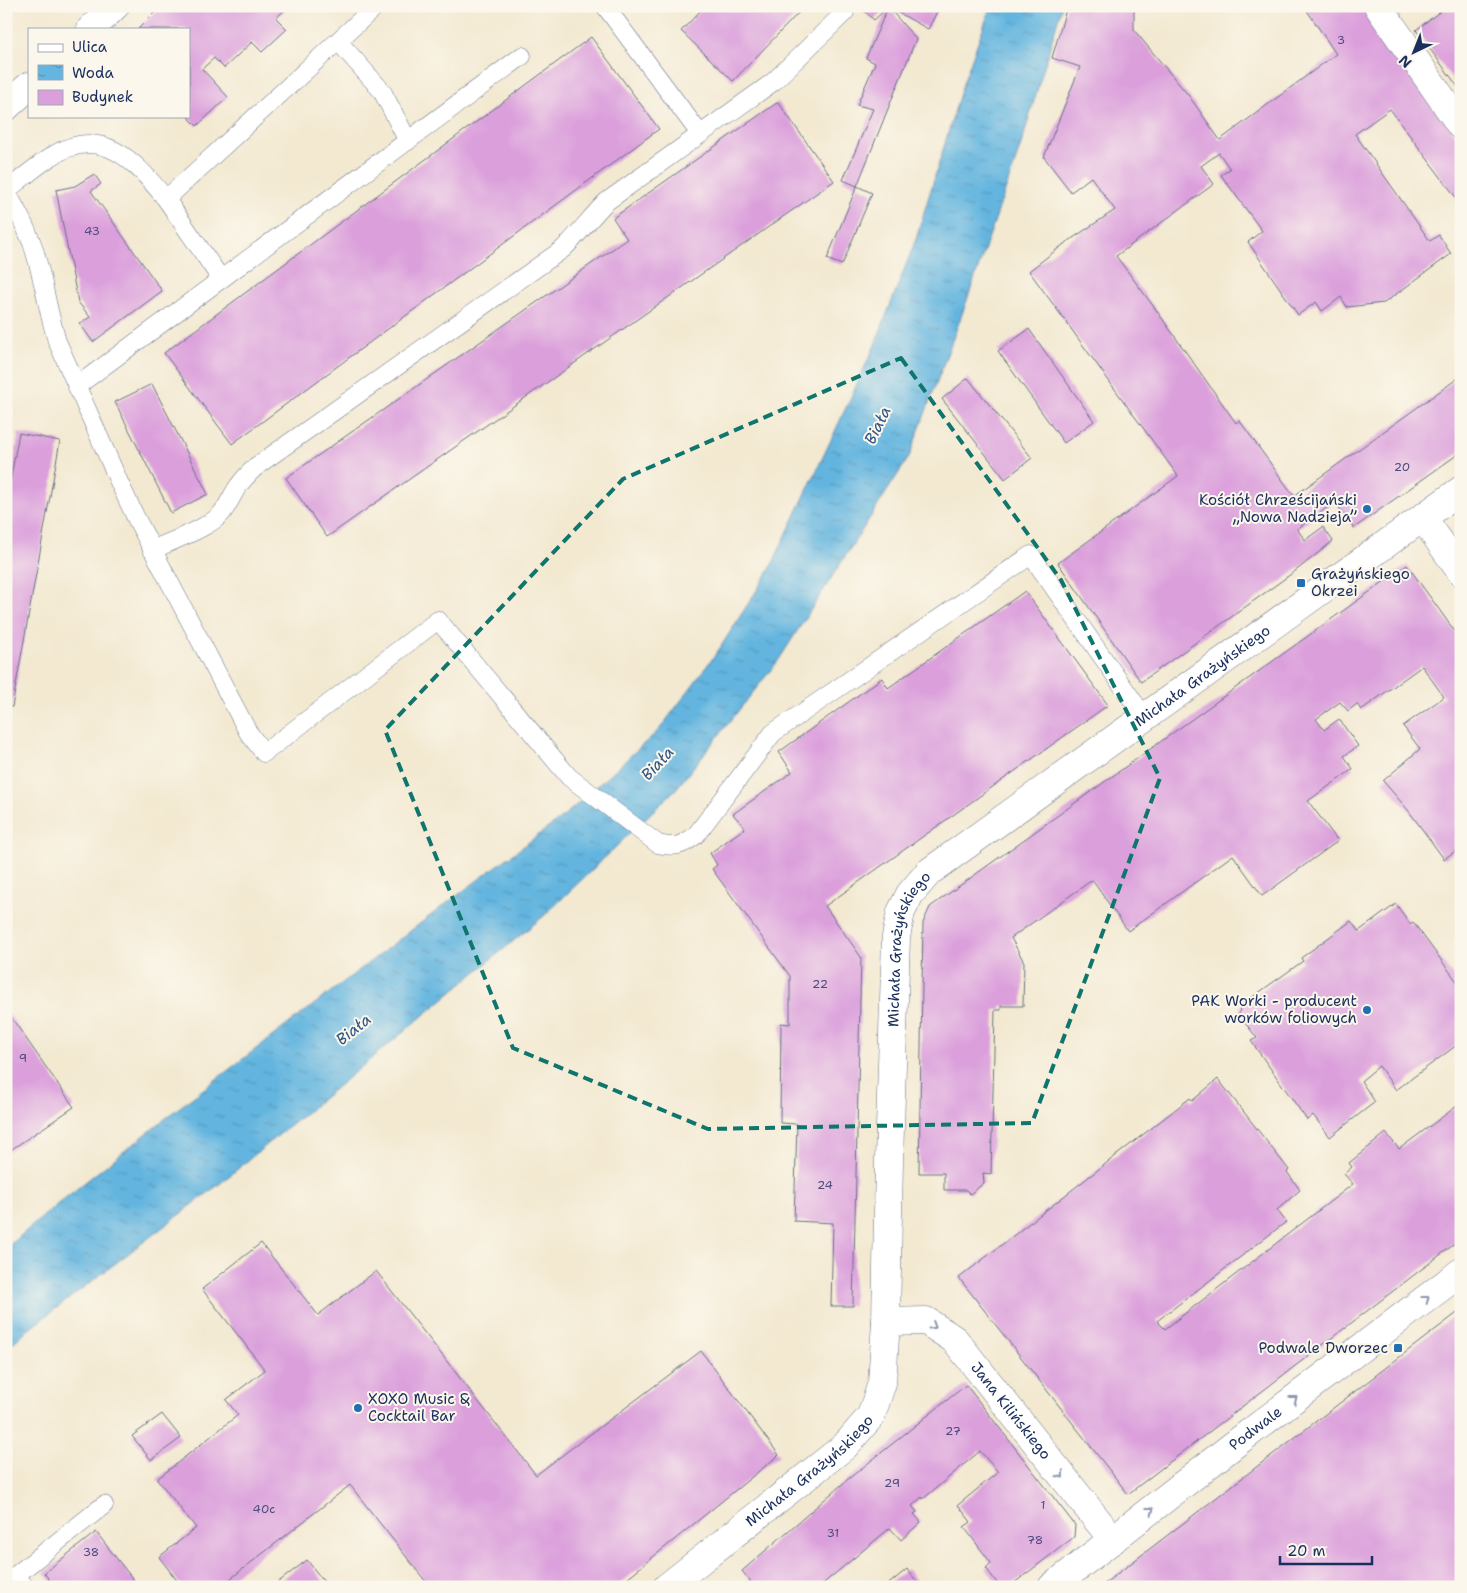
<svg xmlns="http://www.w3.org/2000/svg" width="1467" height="1593" font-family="'Shantell Sans',sans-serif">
	<defs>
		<pattern id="water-ripples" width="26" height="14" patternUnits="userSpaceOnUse" patternTransform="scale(1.25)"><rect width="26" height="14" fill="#64b5df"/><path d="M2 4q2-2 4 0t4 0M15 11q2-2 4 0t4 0" fill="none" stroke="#5294b8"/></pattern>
	</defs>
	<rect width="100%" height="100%" fill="#fbf7ec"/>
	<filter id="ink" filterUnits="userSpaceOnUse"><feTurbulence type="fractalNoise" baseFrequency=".02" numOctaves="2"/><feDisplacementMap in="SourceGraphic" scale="10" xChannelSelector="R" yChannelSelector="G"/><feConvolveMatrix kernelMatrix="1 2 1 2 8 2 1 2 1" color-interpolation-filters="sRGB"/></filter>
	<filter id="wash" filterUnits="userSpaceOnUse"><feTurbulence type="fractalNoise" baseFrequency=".0096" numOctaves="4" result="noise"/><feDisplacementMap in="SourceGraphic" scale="20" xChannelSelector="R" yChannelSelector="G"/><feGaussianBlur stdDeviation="1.12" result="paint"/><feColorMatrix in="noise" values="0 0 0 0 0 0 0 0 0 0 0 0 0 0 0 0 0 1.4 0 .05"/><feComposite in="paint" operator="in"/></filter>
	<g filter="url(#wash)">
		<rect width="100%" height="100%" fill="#f3e9d1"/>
		<polygon fill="url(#water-ripples)" stroke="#40729e" points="991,6 1062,6 1021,145 965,306 909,457 778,661 676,789 545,915 217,1186 24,1333 6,1349 6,1248 60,1202 180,1107 443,906 564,816 659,730 718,651 769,571 830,442 874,347 916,239 964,80"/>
		<g id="blocks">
			<g fill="#dba0dc">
				<polygon points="161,6 289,6 276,18 287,29 262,52 252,42 224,68 214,58 202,69 228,97 197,126 187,116 189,116 189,29 138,29"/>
				<polygon points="705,6 805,6 733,81 681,31"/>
				<polygon points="859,6 940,6 928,29 888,7 916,39 857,186 872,193 842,265 827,259 857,186 843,180 873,109 857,105 875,63 866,58 888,7 874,20"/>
				<polygon points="1067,6 1134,6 1134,30 1189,96 1220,140 1336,54 1304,6 1362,6 1461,142 1461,204 1390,109 1355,134 1430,241 1439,235 1451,254 1384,303 1347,307 1341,297 1322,311 1316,302 1298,315 1248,242 1262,231 1221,175 1230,169 1219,153 1201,166 1214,184 1116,256 1154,307 1236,423 1239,420 1294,496 1461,376 1461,452 1354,528 1335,502 1297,529 1305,540 1323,527 1333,541 1298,569 1141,682 1058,563 1178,476 1029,271 1064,244 1115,210 1091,177 1071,192 1044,157 1080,67 1052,58"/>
				<polygon points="1447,6 1461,6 1461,91 1416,30"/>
				<polygon points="591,37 659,129 232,444 164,353"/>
				<polygon points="778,102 834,181 327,537 286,478 627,239 613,218"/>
				<polygon points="94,174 101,184 91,191 162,291 93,342 80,324 90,317 78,302 56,190 75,186"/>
				<polygon points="1029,329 1094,421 1064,443 998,351"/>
				<polygon points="968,378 1032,458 1005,479 942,399"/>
				<polygon points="152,384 208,494 171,513 115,402"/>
				<polygon points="19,433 60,441 12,707 6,706 6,504"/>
				<polygon points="1407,565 1461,640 1461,847 1444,859 1408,810 1383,781 1420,749 1403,726 1444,697 1422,666 1361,710 1357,704 1348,711 1340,702 1316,719 1324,730 1339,719 1358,746 1344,756 1353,769 1308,801 1338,841 1262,896 1233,855 1128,931 1092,880 1011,938 1024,962 1023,1006 1001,1006 1001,1010 995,1010 991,1174 983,1173 984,1183 970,1194 966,1190 944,1190 944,1173 919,1173 923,923 930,907"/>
				<polygon points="1025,591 1108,705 825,906 861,957 853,1306 831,1306 833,1223 794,1221 797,1124 780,1123 781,1023 790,1024 790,976 712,869 717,865 710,853 745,828 733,814 792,772 779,752 882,678 888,688"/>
				<polygon points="1396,904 1410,924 1413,922 1461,987 1461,1042 1396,1090 1379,1066 1361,1081 1375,1102 1330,1137 1313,1115 1307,1120 1251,1041 1257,1038 1239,1015 1240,1006 1303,961 1301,958 1351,921 1359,931"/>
				<polygon points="6,1010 74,1107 6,1153"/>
				<polygon points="1218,1079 1289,1170 1287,1172 1300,1190 1277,1210 1286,1222 1157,1321 1165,1329 1353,1184 1344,1174 1352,1167 1349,1163 1386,1133 1399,1149 1461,1103 1461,1239 1128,1494 959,1278 1190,1098 1192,1101"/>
				<polygon points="261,1243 318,1315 376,1271 536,1475 701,1351 779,1455 616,1587 430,1587 350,1485 220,1587 182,1587 159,1557 196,1528 157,1479 238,1415 226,1400 265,1370 202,1289"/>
				<polygon points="1461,1310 1461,1587 1100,1587"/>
				<polygon points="966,1385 1075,1525 1074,1537 1009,1587 1000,1587 986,1568 991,1563 964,1527 971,1522 958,1505 998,1472 980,1451 923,1499 922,1497 912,1506 917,1512 914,1514 921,1522 901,1540 890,1528 819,1587 755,1587 742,1571 847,1480"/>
				<polygon points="162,1414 181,1438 151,1460 132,1436"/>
				<polygon points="96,1532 139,1587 55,1587 44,1573"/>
				<polygon points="307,1560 328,1587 272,1587"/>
				<polygon points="907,1569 921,1587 885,1587"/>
			</g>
		</g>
	</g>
	<g filter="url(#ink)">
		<use href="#blocks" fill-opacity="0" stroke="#677086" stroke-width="1"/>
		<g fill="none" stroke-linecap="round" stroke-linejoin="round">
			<g stroke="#677086" stroke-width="19">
				<g id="service">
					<polyline points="605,6 700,134"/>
					<polyline points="338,41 382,91 408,141"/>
					<path d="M6 191C16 208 25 225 32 243 43 275 47 309 57 341L119 482 136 518 248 732 264 753 438 620 569 777 658 844C675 848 682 846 696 835L773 733 1031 555 1145 718"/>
					<path d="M6 191C20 180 34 168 49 158 101 123 134 160 166 199"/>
					<polyline points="221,279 166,199 376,6"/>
					<polyline points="77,386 522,56"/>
					<path d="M152 550C171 541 207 529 221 514 228 506 231 497 237 488 243 479 250 472 258 465L563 249C579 234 591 217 606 202L773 82 845 12"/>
					<polyline points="25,1587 16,1575 104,1505"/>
				</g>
			</g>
			<g stroke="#677086" stroke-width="29">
				<g id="minor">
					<polyline points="1378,6 1461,126"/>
					<polyline points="91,29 115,6"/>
					<polyline points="6,107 29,86"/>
					<polyline points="1423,518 1461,572"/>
					<path id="s1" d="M886 1322 926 1321 955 1340 1113 1540"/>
					<path id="s2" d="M667 1587 845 1446 871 1416 882 1383 886 1322 889 1160 896 937 901 912 910 894 929 872 1461 490"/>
					<path id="s3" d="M1052 1587 1240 1440 1461 1272"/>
				</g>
			</g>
			<use href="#service" stroke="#fff" stroke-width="18"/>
			<use href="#minor" stroke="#fff" stroke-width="28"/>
		</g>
		<defs><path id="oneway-chevron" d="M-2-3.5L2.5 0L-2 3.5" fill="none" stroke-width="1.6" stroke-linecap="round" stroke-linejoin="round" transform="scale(1.25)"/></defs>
		<g stroke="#8d97ae">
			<use href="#oneway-chevron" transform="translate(1426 1299) rotate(-37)"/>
			<use href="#oneway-chevron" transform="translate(933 1326) rotate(32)"/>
			<use href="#oneway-chevron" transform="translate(1294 1399) rotate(-37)"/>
			<use href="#oneway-chevron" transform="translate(1061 1475) rotate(52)"/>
			<use href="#oneway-chevron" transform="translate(1151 1510) rotate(-38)"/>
		</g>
	</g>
	<path fill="none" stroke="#0f766e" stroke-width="4" stroke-dasharray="10 6" stroke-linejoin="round" d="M901 358 1061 580 1160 778 1032 1123 708 1129 513 1048 385 730 623 479Z"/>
	<g fill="#1f6fb2" stroke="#fbf7ec" stroke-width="2">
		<circle cx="1367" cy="509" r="5"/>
		<rect x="1296" y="578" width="10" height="10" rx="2.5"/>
		<circle cx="1367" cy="1010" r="5"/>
		<rect x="1393" y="1343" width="10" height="10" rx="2.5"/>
		<circle cx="358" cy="1408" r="5"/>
	</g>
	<g text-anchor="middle" stroke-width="4" stroke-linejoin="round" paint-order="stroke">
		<g font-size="12" fill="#4b4b7e">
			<text x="1341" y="44">3</text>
			<text x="92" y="235">43</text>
			<text x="1402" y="471">20</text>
			<text x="820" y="988">22</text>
			<text x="23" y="1062">9</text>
			<text x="825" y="1189">24</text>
			<text x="953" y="1435">27</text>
			<text x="892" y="1487">29</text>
			<text x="1043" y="1509">1</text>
			<text x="264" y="1513">40c</text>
			<text x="833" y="1537">31</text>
			<text x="1035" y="1544">78</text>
			<text x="91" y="1556">38</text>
		</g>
		<g font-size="15" fill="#1b2f5e" stroke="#fbf7ec" text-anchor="end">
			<text x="1357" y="505">Kościół Chrześcijański<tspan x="1357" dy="17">„Nowa Nadzieja”</tspan></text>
			<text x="1311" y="579" text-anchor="start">Grażyńskiego<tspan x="1311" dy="17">Okrzei</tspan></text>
			<text x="1357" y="1006">PAK Worki - producent<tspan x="1357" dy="17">worków foliowych</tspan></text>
			<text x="1388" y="1353">Podwale Dworzec</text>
			<text x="368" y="1404" text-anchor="start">XOXO Music &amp;<tspan x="368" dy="17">Cocktail Bar</tspan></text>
		</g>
		<g font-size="15" fill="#1b2f5e" stroke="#fbf7ec">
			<text dy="5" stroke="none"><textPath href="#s2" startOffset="1159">Michała Grażyńskiego</textPath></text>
			<text dy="5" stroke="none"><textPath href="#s2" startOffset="739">Michała Grażyńskiego</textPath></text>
			<text dy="5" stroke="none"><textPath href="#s1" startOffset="165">Jana Kilińskiego</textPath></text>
			<text dy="5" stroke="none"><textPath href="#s3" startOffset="258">Podwale</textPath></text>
			<text dy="5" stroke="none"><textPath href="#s2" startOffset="184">Michała Grażyńskiego</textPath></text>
		</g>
		<g font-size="16" font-style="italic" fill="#315785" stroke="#fbf7ec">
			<text transform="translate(877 425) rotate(-64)" y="6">Biała</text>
			<text transform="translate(657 763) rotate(-47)" y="6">Biała</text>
			<text transform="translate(353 1029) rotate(-39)" y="6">Biała</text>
		</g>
	</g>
	<rect width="1467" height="1593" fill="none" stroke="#fbf7ec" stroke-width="25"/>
	<rect x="28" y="28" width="162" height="90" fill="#fbf7ec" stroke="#a1a7b3"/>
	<rect x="38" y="44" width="25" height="8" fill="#ffffff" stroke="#a1a7b3"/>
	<text x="72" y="52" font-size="15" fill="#1b2f5e">Ulica</text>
	<rect x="38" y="65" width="25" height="15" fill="url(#water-ripples)" stroke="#a1a7b3"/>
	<text x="72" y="78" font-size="15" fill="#1b2f5e">Woda</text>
	<rect x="38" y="90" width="25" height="15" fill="#dba0dc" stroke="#a1a7b3"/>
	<text x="72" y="102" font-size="15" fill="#1b2f5e">Budynek</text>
	<g transform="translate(1414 52) rotate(223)" stroke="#fbf7ec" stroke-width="4" paint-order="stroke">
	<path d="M0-4L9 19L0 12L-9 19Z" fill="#1b2f5e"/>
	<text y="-8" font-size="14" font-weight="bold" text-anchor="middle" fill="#1b2f5e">N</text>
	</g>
	<path d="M1280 1556v8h92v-8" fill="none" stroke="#1b2f5e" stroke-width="2.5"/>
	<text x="1287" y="1556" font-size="15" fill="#1b2f5e" stroke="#fbf7ec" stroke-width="4" paint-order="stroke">20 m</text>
</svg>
